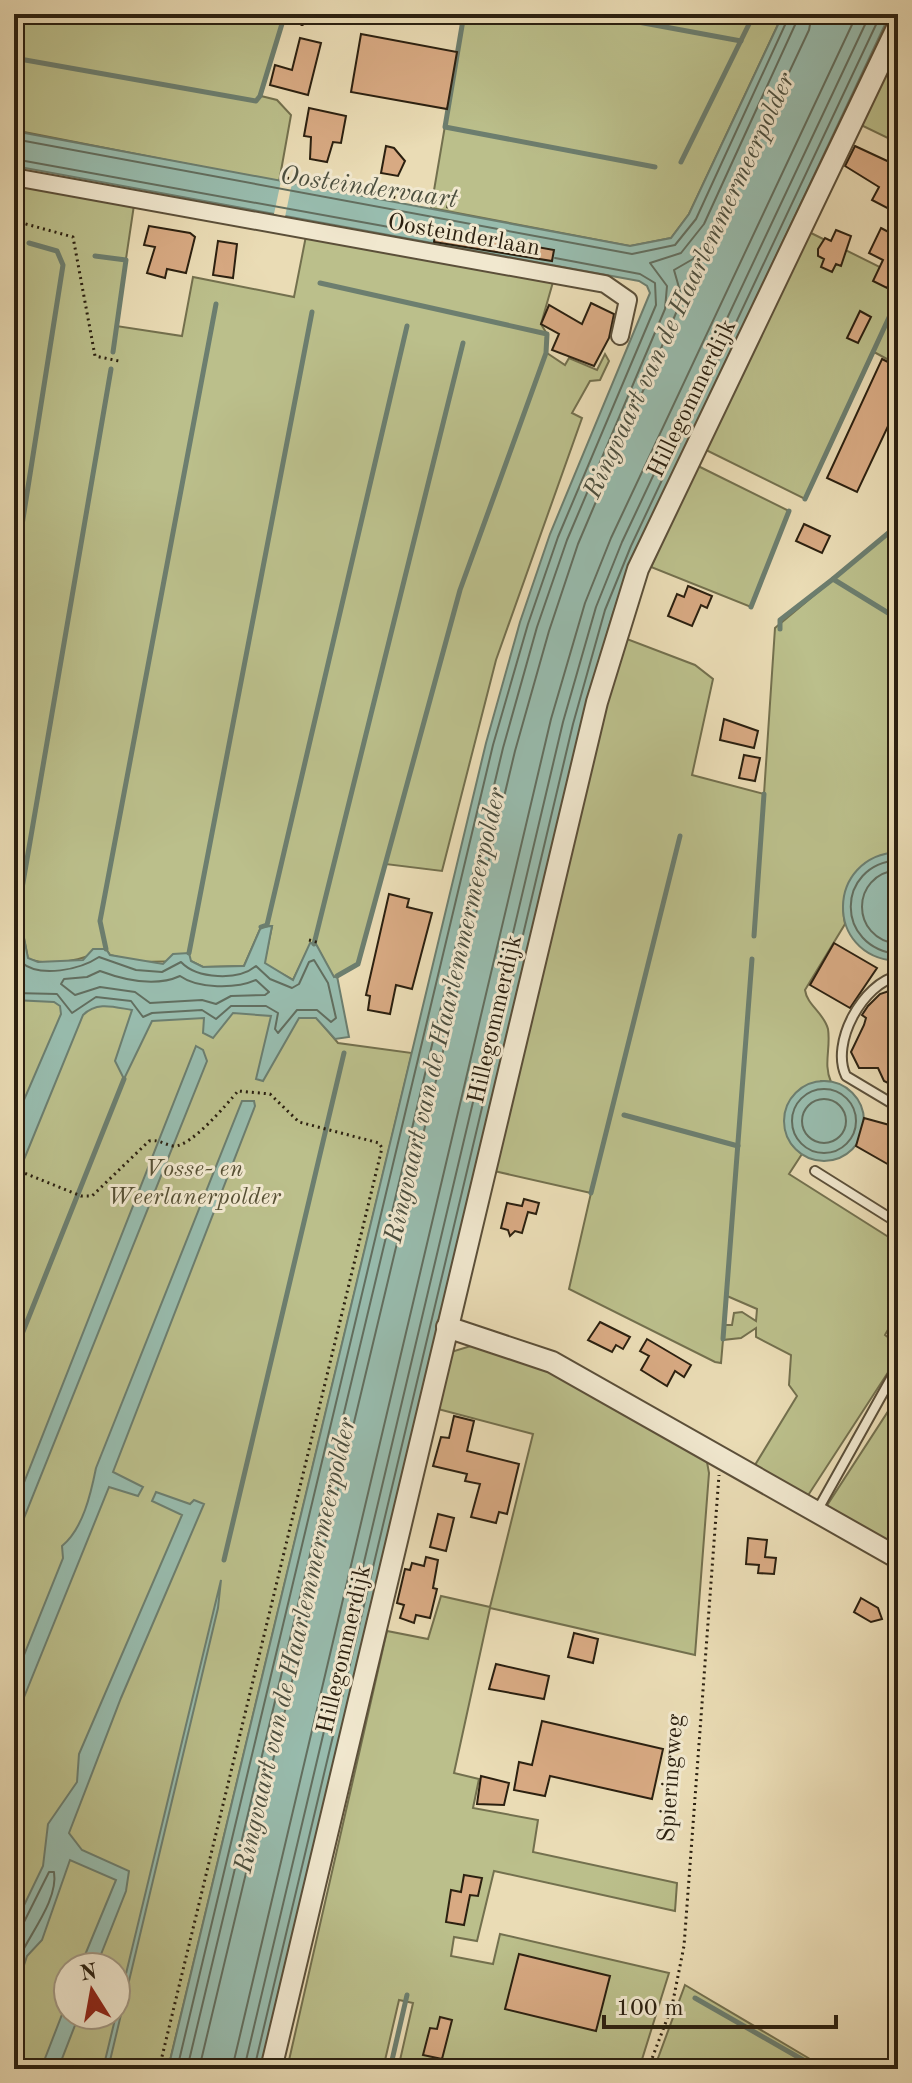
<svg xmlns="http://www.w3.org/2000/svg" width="912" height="2083" font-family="'Old Standard TT',serif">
	<rect width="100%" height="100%" fill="#eadcb5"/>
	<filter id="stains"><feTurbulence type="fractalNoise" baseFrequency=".0025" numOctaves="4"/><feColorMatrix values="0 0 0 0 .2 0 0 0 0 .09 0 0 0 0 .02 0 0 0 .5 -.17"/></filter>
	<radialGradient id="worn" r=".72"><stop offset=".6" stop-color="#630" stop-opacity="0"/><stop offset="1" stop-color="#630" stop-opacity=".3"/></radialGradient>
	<g fill="#bbbf8b" stroke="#73704e" stroke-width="2" fill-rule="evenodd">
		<polygon points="14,14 285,14 261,96 277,100 291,115 279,182 14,130"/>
		<polygon points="464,14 783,14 689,214 671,238 630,246 431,208"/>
		<polygon points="898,49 898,143 861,125"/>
		<path d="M14 184 134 205 116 326 182 336 193 277 294 297 306 236 553 282 541 324 547 334V353L565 365 569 358 597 370 605 354 609 361 600 380 590 381 572 413 582 418 496 660 442 871 386 864 358 964 334 978 316 945 311 943 293 980 264 964 272 926 261 927 244 966 203 967 191 961 139 962 110 955 106 949C82 960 53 967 28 959L21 923H14Z"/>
		<polygon points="809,232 898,276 898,365 874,352 805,499 704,449"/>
		<polygon points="696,465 789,511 751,607 651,567"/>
		<path d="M898 525V852C861 856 837 886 845 924L805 990C807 1005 824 1013 828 1029 831 1048 823 1064 831 1082L821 1081 785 1129 793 1146 802 1154 789 1174 898 1243V1275L890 1290 898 1295V1312L885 1335 898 1345V1357L807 1497 755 1465 797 1396 789 1385 791 1355 756 1337V1328L741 1338 723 1340 721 1363 715 1362 569 1289 591 1193 494 1171 610 683 627 639 695 665 713 679 692 775 764 794 775 628ZM727 1296 757 1309 756 1321 742 1312 734 1313 732 1325H724Z"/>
		<path d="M14 974 316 1017 338 1043 412 1053 168 2069H14ZM68 1967H116V2015H68Z"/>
		<polygon points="474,1345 557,1374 696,1454 707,1462 709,1473 695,1655 490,1608 454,1773 479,1779 473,1808 538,1820 533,1852 677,1883 675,1911 494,1871 477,1941 454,1937 451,1956 493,1964 500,1934 669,1973 639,2069 398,2069 413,2003 399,2000 383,2069 287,2069 387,1631 428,1639 441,1596 490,1607 533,1434 438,1409 451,1352"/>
		<polygon points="898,1396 898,1548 826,1507"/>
		<polygon points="685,1985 810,2059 827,2069 654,2069"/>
	</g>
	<g fill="#98bcae" stroke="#6c7e6f" stroke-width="2">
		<polygon points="783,14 890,14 638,549 613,613 581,726 262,2069 168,2069 486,743 520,622 550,534 650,293 647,286 639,281 14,166 14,131 630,246 671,238 689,214"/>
		<path d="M898 852V961H896C824 956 826 856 898 852Z"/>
		<path d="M14 923H21L28 958 38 962 83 960 93 949H106L110 955 163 964 173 954 189 953 191 961 203 967 244 966 261 927 272 926 265 963 293 980 310 943 316 944 334 977 337 976 349 1037 335 1039 316 1018H299L263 1081 256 1079 271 1016 233 1013 213 1038 203 1033 204 1018 152 1021 124 1079 115 1061 132 1010C114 1007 97 1001 83 1015L14 1184V1123L61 1014 60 1006 54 1002 14 1000Z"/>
		<polygon points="196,1046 203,1050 207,1061 14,1543 14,1508"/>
		<circle cx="824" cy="1121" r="40"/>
		<path d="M242 1101H254L255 1106 113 1472 143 1487 138 1496 109 1487 14 1722V1680L63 1558 62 1546C83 1529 91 1493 96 1468Z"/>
		<polygon points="898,1155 898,1207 888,1182"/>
		<polygon points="156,1492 190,1504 194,1500 204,1504 121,1698 69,1833 82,1850 129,1871 126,1891 96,1967 80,1967 116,1880 70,1860 42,1940 27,1956 14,1996 14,1926 43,1866 48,1824 77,1782 79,1754 182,1515 152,1501"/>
		<polygon points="221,1580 218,1608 108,2069 103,2069"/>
		<polygon points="68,1999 68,2015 79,2015 58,2069 36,2069 44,2061"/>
	</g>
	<polygon fill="#eadcb5" points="281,181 292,183 285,217 274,214"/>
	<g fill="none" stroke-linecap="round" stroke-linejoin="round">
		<g stroke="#626e5f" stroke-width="2">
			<polyline points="14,139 632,254 675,245 696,219 790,14"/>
			<polyline points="14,159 433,235"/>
			<path d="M898 860C835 865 835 948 898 954"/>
			<path d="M898 870C850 874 850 939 898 944"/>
			<path d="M14 931 21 962C40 979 81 969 99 957L136 970 162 972 181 962C197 979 238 981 256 966L270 979 292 988 299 984 309 962 314 960 328 983 336 1018 331 1022 317 1010H297L278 1033 275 1029 278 1013 266 1006H231L216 1019 202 1010 152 1013 143 1017 131 1001 96 997 72 1013 57 994 14 993"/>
			<path d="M100 971C124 980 156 987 180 976 198 989 236 989 256 980L269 992 265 995 231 996 216 1004 202 1000 150 1003 135 992 100 987 75 995 61 984 64 979 87 977Z"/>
			<circle cx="824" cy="1121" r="32"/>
			<circle cx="824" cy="1121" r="22"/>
			<path d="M14 1926 24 1922 49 1872H54C59 1903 23 1941 14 1970"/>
			<polyline points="177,2069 493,745 528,624 558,537 656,305 655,283 640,274 555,258"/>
			<polyline points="187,2069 503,748 537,627 567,540 665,309 667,286 650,263 681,253 704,224 800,14"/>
			<polyline points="199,2069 515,751 549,631 578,544 676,313 680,291 674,270 693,259 716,228 809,30 812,14"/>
			<polyline points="232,2069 551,719 585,603 611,538 857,14"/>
			<polyline points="244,2069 563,722 596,607 622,542 870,14"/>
			<polyline points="254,2069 573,724 605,610 631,546 881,14"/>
		</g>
		<g stroke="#6c7e6f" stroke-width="5">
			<polyline points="464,14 445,127 655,167"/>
			<polyline points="595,14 741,41"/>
			<polyline points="14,58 256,101 260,96 285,14"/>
			<polyline points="681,162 754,14"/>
			<polyline points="95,256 126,260 113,352"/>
			<polyline points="320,283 547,334 546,353 460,590 358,964 337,976"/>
			<polyline points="805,499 898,298"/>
			<polyline points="14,576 63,265 57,251 29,243"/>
			<polyline points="833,579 898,525"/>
			<polyline points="751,607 789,511"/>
			<polyline points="780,629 780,620 833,579 898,619"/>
			<polyline points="21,923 19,906 111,369"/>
			<polyline points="261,927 267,925 407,326"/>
			<polyline points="754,936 764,794"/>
			<polyline points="314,944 463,343"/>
			<polyline points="106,949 100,921 216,304"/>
			<polyline points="189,953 312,312"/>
			<polyline points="624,1115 738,1146"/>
			<polyline points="591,1193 680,836"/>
			<polyline points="723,1339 752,959"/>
			<polyline points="14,1354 124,1079"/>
			<polyline points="224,1560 344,1053"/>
			<polyline points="695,1998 819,2069"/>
			<polyline points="390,2069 407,1995"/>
		</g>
	</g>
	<g fill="#d8aa83" stroke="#2b2010" stroke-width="2">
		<polygon points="361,34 457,52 447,109 351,92"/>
		<polygon points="300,38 321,43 308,95 270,85 275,65 292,70"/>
		<polygon points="309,108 346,116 341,143 333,142 327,162 310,159 311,137 304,136"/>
		<polygon points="386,146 394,148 405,161 398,176 381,173"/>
		<polygon points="855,146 898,166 898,198 891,210 872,200 879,187 845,166"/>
		<polygon points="149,226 190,233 195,237 186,273 167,269 165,278 147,273 155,247 144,245"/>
		<polygon points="881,228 898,237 898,266 887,288 873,281 883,260 869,253"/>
		<polygon points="436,229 554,250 552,261 434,242"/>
		<polygon points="836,230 851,236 841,266 836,264 832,272 821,267 824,259 818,256 818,249 825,238 831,241"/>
		<polygon points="218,241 237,244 233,278 213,275"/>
		<polygon points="591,303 614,314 609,338 594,366 552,350 559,334 541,324 549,305 582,324"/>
		<polygon points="860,311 871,317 858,343 847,338"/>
		<polygon points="882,359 898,367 898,405 857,492 827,478"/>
		<polygon points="804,524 830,536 822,553 796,541"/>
		<polygon points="688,586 712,596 707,608 701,605 692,626 668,616 677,594 684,597"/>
		<polygon points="724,719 758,731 754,748 720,740"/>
		<polygon points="744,755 760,758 755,781 739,778"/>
		<polygon points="389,894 409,899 407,907 432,913 412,989 396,985 390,1014 368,1010 370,996 366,995"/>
		<polygon points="834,943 877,968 850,1008 810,985"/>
		<polygon points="898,988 898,1088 884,1081 878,1068 859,1068 851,1052 864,1025 866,1018 862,1015 868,1006 880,994"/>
		<polygon points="864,1118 893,1126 898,1132 898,1155 891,1166 856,1146"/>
		<polygon points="524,1199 539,1203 536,1214 528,1212 522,1233 515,1231 510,1236 508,1230 501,1228 507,1203 522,1206"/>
		<polygon points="600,1322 630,1337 623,1349 616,1345 612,1352 588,1340"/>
		<polygon points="647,1339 691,1365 684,1377 675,1371 667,1386 641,1370 649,1356 640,1351"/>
		<polygon points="454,1416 474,1421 467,1451 519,1464 507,1514 499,1512 496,1523 471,1517 480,1484 465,1481 467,1474 433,1466 441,1437 449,1438"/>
		<polygon points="438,1514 454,1518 446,1551 430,1547"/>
		<polygon points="748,1538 767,1540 765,1557 776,1558 774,1574 758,1573 759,1565 746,1564"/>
		<polygon points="426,1557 438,1560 433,1588 437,1589 430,1618 416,1615 414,1623 400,1618 404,1605 397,1603 405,1569 410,1570 412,1563 424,1566"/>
		<polygon points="861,1598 878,1608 882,1619 871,1622 854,1612"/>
		<polygon points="574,1633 598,1639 593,1663 568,1657"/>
		<polygon points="496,1664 549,1676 544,1699 489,1689"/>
		<polygon points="542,1721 663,1749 652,1799 550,1776 545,1796 514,1790 519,1762 532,1765"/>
		<polygon points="481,1776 509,1783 504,1805 477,1804"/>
		<polygon points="464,1875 482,1878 478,1896 470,1895 464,1925 446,1922 451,1890 461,1892"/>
		<polygon points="519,1954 610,1976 596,2031 505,2009"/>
		<polygon points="440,2017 452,2020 442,2059 423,2055 430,2028 437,2029"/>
	</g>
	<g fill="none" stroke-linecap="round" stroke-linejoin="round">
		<g stroke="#5b4f39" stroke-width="12">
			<g id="service">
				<path d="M898 976C863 983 830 1043 846 1076L898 1107"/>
				<polyline points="815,1171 898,1223"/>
				<polyline points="817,1511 898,1366"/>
			</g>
		</g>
		<g stroke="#5b4f39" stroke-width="20">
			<polyline id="minor" points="14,177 605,284 628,300 620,336"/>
		</g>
		<g stroke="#5b4f39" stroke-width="24">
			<g id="tertiary">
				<polyline points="447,1327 552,1362 898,1558"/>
				<polyline points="271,2069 597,702 638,569 898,26"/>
			</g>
		</g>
		<g stroke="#2b2010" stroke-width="3" stroke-dasharray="2 4" stroke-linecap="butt">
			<polyline points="302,26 303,14"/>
			<polyline points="287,178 449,207"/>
			<polyline points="14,208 15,221 73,237 95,356 119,361"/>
			<polyline points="309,940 320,943"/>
			<path d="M14 1169 81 1196H92L149 1141C160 1139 164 1145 174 1146 191 1147 227 1104 238 1091L270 1094 299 1122 379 1143 382 1148 159 2069"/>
			<polyline points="648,2069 672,2006 684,1946 719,1475"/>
		</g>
		<use href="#service" stroke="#f1e8cf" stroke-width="8"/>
		<use href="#minor" stroke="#f1e8cf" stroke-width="16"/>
		<use href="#tertiary" stroke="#f1e8cf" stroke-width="20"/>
	</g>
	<g text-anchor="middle" stroke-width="6" stroke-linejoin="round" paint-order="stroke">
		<g font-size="24" fill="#2b2010" stroke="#f1e8cf">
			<text transform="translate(464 234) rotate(10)" y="8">Oosteinderlaan</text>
			<text transform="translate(691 398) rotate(-64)" y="8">Hillegommerdijk</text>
			<text transform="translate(494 1019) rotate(-77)" y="8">Hillegommerdijk</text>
			<text transform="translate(343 1649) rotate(-77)" y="8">Hillegommerdijk</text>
			<text transform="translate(670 1778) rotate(-86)" y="8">Spieringweg</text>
		</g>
		<g font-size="24" font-style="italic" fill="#565035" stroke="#f1e8cf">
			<text x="194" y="1176">Vosse- en<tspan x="194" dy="28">Weerlanerpolder</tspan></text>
		</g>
		<g font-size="26" font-style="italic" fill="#4c4f3f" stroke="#f1e8cf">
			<text transform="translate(369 186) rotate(8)" y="9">Oosteindervaart</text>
			<text transform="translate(688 285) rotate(-65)" y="9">Ringvaart van de Haarlemmermeerpolder</text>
			<text transform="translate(444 1015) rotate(-77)" y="9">Ringvaart van de Haarlemmermeerpolder</text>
			<text transform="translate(294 1645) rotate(-77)" y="9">Ringvaart van de Haarlemmermeerpolder</text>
		</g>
	</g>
	<rect width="912" height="2083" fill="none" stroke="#eadcb5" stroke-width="48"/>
	<rect x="16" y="16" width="880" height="2051" fill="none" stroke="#2b2010" stroke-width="4"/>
	<rect x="24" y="24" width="864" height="2035" fill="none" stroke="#2b2010" stroke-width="2"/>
	<g transform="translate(92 1991) rotate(349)"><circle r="38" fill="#f1e8cf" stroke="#a29883" stroke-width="2"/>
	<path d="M0-6L14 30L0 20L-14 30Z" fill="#8f2418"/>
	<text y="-12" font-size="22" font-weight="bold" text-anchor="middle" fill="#2b2010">N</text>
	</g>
	<path d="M604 2015v12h232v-12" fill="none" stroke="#2b2010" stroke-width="4"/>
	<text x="616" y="2015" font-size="24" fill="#2b2010" stroke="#f1e8cf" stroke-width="6" paint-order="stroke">100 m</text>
	<rect width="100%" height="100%" filter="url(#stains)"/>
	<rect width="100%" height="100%" fill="url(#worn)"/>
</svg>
